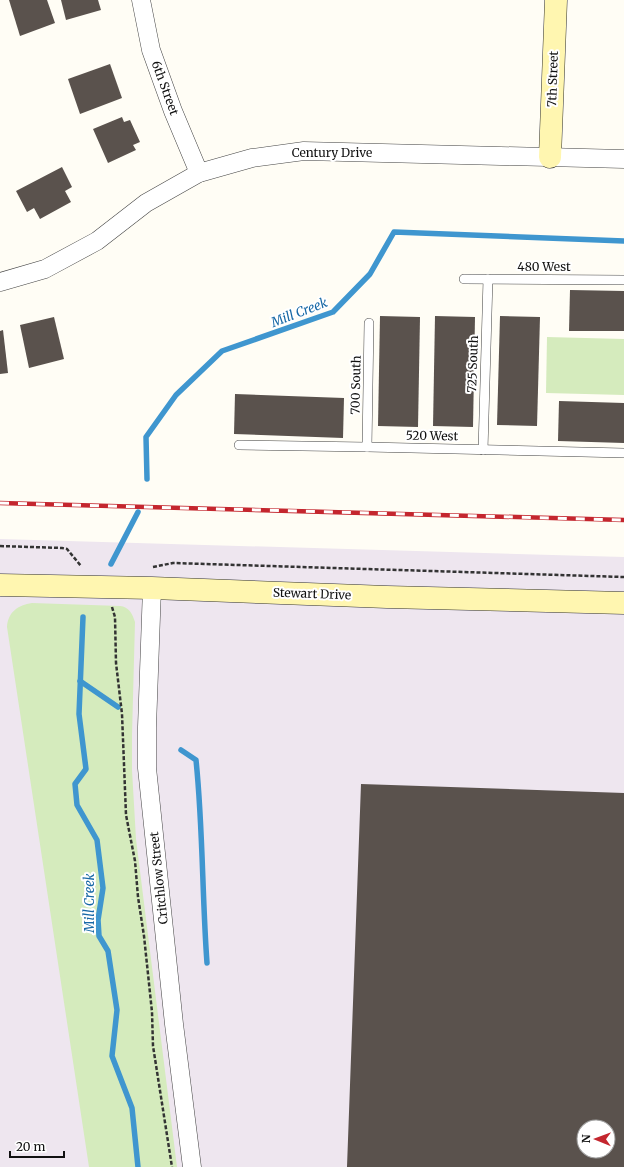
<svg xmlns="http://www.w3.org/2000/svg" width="624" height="1167" font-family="Merriweather,serif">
	<rect width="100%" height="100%" fill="#fffdf5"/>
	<path fill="#eee6ef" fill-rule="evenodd" d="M0 539 624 557V1167H0ZM584 1127H608V1151H584Z"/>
	<g fill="#d5ebbd">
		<polygon points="547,337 624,339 624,395 546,393"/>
		<path d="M32 603 120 606C129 607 132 613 135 622L132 735V770L136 839 177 1167H89L7 627C8 612 18 605 32 603Z"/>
	</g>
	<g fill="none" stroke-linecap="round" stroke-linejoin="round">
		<g stroke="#3f96cf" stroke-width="5.5">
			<polyline points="147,479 146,437 176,395 222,351 333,312 370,274 394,232 624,241"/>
			<polyline points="111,564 138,512"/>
			<polyline points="83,617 79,714 86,769 75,784 77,805 97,840 103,888 98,920 99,936 108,951 117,1010 112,1056 132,1108 138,1167"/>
			<polyline points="80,681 118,707"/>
			<path d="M181 750 196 760C203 827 202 895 207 963"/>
		</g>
	</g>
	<g fill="#5a524d" fill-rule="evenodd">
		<polygon points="9,0 47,0 55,23 20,36"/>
		<polygon points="61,0 98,0 101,10 66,20"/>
		<polygon points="110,64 122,98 80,114 68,79"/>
		<polygon points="122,117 124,122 130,120 140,142 133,145 136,150 108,163 93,129"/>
		<polygon points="62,167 72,187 65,191 71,202 40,219 34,208 27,212 16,191"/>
		<polygon points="570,290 624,291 624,331 569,331"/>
		<polygon points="380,316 420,317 418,427 378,426"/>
		<polygon points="435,316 475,317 473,427 433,426"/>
		<polygon points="500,316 540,317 537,426 497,425"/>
		<polygon points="54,317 64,359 29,368 20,325"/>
		<polygon points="3,330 8,373 0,374 0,331"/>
		<polygon points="235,394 344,398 343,438 234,434"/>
		<polygon points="559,401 624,403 624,443 558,441"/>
		<path d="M361 784 624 793V1167H347ZM584 1127H608V1151H584Z"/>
	</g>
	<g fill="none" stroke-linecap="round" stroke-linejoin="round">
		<g stroke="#444" stroke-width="10">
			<g id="lane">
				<polyline points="464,279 624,280"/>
				<polyline points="239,445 367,447 624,453"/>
				<polyline points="367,447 369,323"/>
				<polyline points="483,450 488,279"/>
			</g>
		</g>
		<g stroke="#444" stroke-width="19">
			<g id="street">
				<polyline points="141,0 151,50 173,111 199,173"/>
				<polyline points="0,282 45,269 97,241 146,203 199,173 252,158 304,151 624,159"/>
				<polyline points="152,588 147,727 147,768 174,1024 192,1167"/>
			</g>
		</g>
		<g stroke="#333" stroke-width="23">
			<g id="secondary">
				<polyline points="550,157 556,0"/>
				<polyline points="0,585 152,588 387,597 624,603"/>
			</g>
		</g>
		<g stroke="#333" stroke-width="2.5" stroke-dasharray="4 2" stroke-linecap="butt">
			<polyline points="0,546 62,548 67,549 81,566"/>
			<polyline points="153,567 173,563 624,577"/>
			<polyline points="112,607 115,617 116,663 122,714 126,815 135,861 138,897 144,936 152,1012 153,1046 172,1167"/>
		</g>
		<use href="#lane" stroke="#fff" stroke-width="9"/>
		<use href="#street" stroke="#fff" stroke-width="18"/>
		<use href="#secondary" stroke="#fff6b0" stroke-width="22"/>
		<g stroke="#c4262e" stroke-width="4.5">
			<polyline id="rail" points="0,503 624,520"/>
		</g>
		<use href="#rail" stroke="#fff" stroke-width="3" stroke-dasharray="9" stroke-linecap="butt"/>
	</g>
	<g text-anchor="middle" stroke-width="4" stroke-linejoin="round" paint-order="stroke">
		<g font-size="12" fill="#111" stroke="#fff">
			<text transform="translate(553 79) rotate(-88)" y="4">7th Street</text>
			<text transform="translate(165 88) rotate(70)" y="4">6th Street</text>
			<text x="332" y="157">Century Drive</text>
			<text x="544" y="271">480 West</text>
			<text transform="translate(473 364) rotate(-88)" y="4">725 South</text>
			<text transform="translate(356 385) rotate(-89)" y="4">700 South</text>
			<text transform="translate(432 436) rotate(1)" y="4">520 West</text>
			<text transform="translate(312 594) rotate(2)" y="4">Stewart Drive</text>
			<text transform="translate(159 878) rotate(-96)" y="4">Critchlow Street</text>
		</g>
		<g font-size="13" font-style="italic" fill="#1768a6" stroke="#fff">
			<text transform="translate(299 312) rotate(-21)" y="5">Mill Creek</text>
			<text transform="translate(89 903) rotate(-90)" y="5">Mill Creek</text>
		</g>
	</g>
	<g transform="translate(596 1139) rotate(271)"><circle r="19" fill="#ffffff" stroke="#a0a0a0"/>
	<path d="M0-3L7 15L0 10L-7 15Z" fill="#c4262e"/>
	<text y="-6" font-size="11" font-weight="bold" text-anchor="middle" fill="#111111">N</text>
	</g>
	<path d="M10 1151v6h54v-6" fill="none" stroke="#111111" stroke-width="2"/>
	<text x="16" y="1151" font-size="12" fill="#111111" stroke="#ffffff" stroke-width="3" paint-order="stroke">20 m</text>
</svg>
